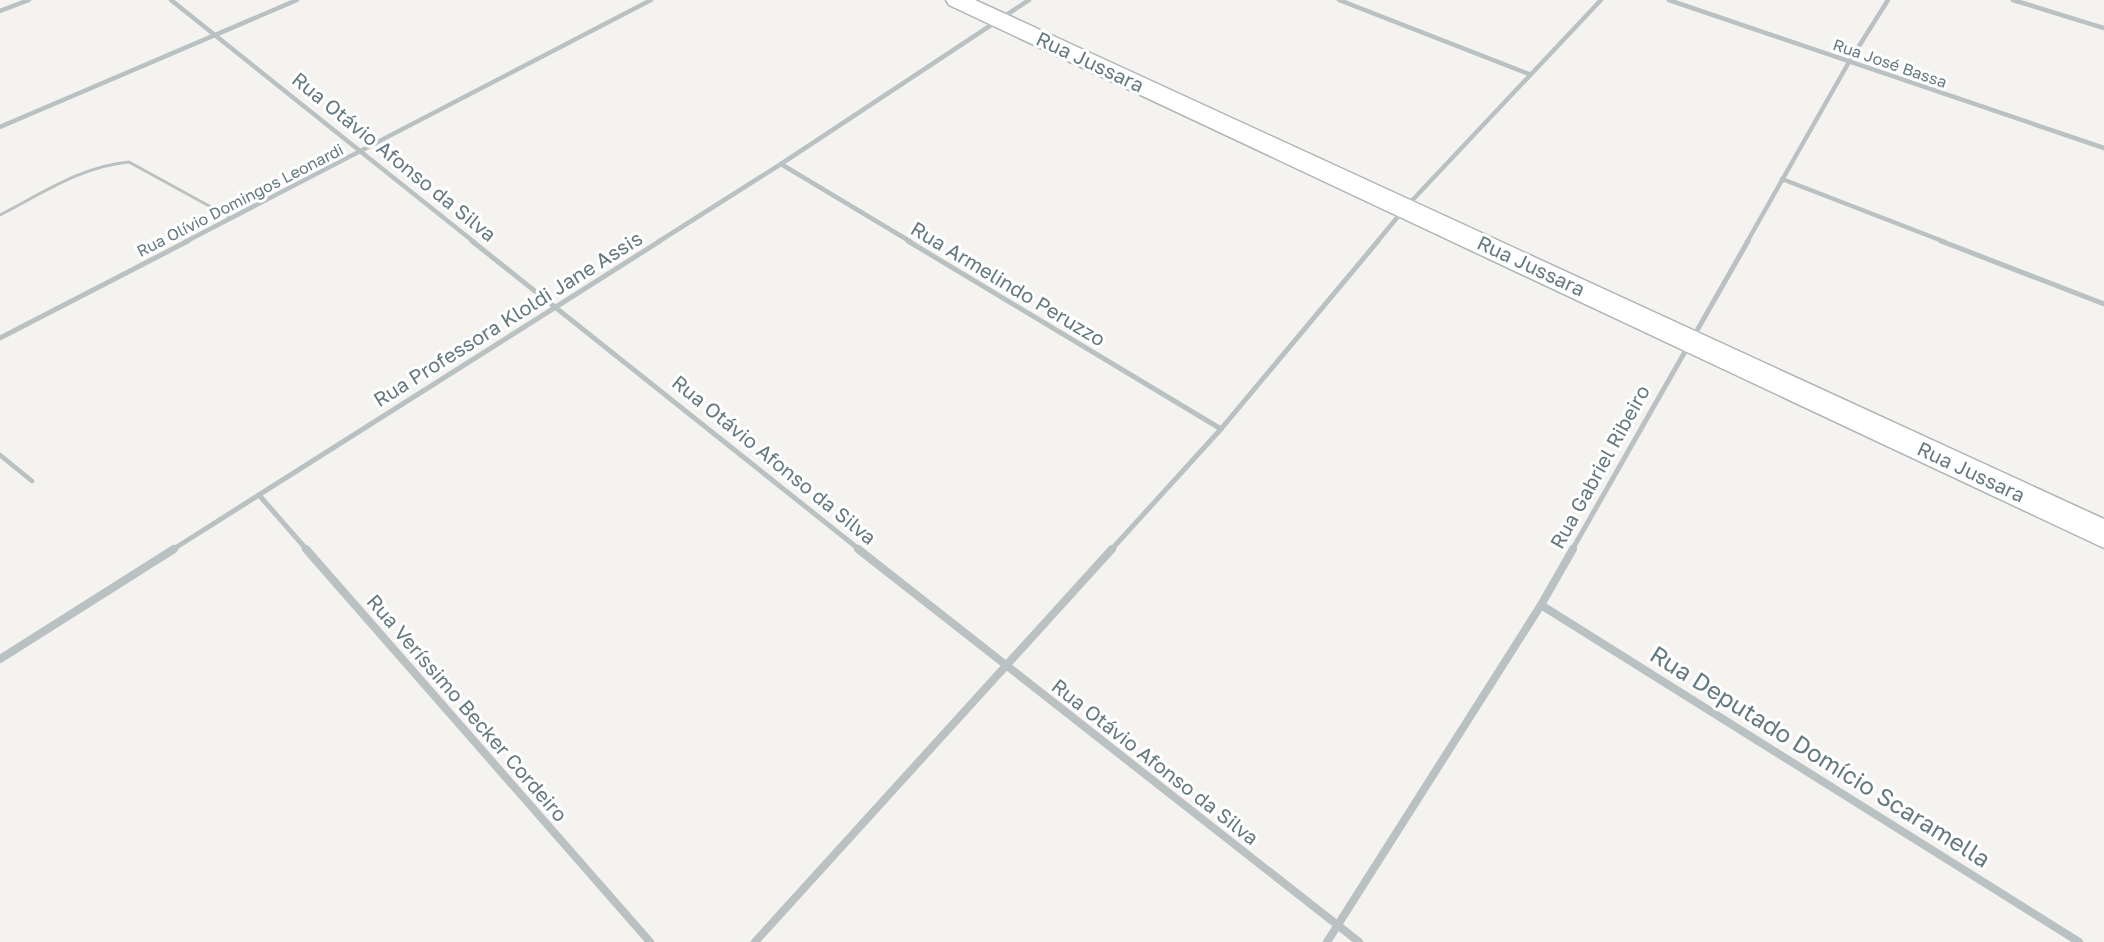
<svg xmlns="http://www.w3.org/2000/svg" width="2104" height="942" font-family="'Golos Text',sans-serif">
	<rect width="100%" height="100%" fill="#f4f3f0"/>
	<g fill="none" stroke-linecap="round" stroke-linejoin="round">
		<g stroke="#adb5b7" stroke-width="3">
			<polygon id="secondary" points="946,0 975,0 2104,519 2104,548 949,5"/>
		</g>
		<path stroke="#bac1c2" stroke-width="3" d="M0 215C41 194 82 166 129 162L231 218"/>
		<polyline stroke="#bac1c2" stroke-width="4.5" points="0,455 32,481"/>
		<g stroke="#bac1c2" stroke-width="4.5">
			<polyline points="171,0 474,242"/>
			<polyline points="1339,0 1529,74"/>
			<polyline points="1669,0 2104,148"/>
			<polyline points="2013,0 2104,28"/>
			<polyline points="0,11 29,0"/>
			<polyline points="0,127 297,0"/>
			<polyline points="781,164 911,242"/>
			<polyline points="1782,179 1945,242"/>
			<polyline points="185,242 651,0"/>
			<polyline points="658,242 781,164 1029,0"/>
			<polyline points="1377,242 1405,208 1601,0"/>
			<polyline points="1747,242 1849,62 1888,0"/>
		</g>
		<g stroke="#bac1c2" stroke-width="5">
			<polyline points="472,241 860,550"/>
			<polyline points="908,241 1221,429"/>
			<polyline points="1941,241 2104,304"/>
			<polyline points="0,338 188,241"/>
			<polyline points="259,495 307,550"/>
			<polyline points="172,550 660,241"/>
			<polyline points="1111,550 1221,429 1378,241"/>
			<polyline points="1572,550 1748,241"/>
		</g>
		<g stroke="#bac1c2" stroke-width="8">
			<polyline points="306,549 650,942"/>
			<polyline points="858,549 1359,942"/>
			<polyline points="1541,605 2079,942"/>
			<polyline points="0,659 174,549"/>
			<polyline points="755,942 1112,549"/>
			<polyline points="1327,942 1541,605 1573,549"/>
		</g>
		<use href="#secondary" fill="#fff" fill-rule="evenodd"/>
	</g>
	<g text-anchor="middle" stroke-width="6" stroke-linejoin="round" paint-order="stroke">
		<g font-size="16" fill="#647a80" stroke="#fff">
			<text transform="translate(1890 63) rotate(19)" y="6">Rua José Bassa</text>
			<text transform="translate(240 200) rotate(-27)" y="6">Rua Olívio Domingos Leonardi</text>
		</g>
		<g font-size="20" fill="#647a80" stroke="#fff">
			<text transform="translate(1090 62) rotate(25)" y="7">Rua Jussara</text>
			<text transform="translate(394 157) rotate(39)" y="7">Rua Otávio Afonso da Silva</text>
			<text transform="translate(1531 266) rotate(25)" y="7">Rua Jussara</text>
			<text transform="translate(1008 284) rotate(31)" y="7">Rua Armelindo Peruzzo</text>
			<text transform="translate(508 319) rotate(-32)" y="7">Rua Professora Kloldi Jane Assis</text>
			<text transform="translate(774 460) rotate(39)" y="7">Rua Otávio Afonso da Silva</text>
			<text transform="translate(1600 467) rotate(-61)" y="7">Rua Gabriel Ribeiro</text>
			<text transform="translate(1971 472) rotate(25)" y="7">Rua Jussara</text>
			<text transform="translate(467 708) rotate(49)" y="7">Rua Veríssimo Becker Cordeiro</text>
			<text transform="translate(1155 762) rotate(38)" y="7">Rua Otávio Afonso da Silva</text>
		</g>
		<g font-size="24" fill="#647a80" stroke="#fff">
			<text transform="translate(1820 757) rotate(32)" y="8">Rua Deputado Domício Scaramella</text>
		</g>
	</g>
</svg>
